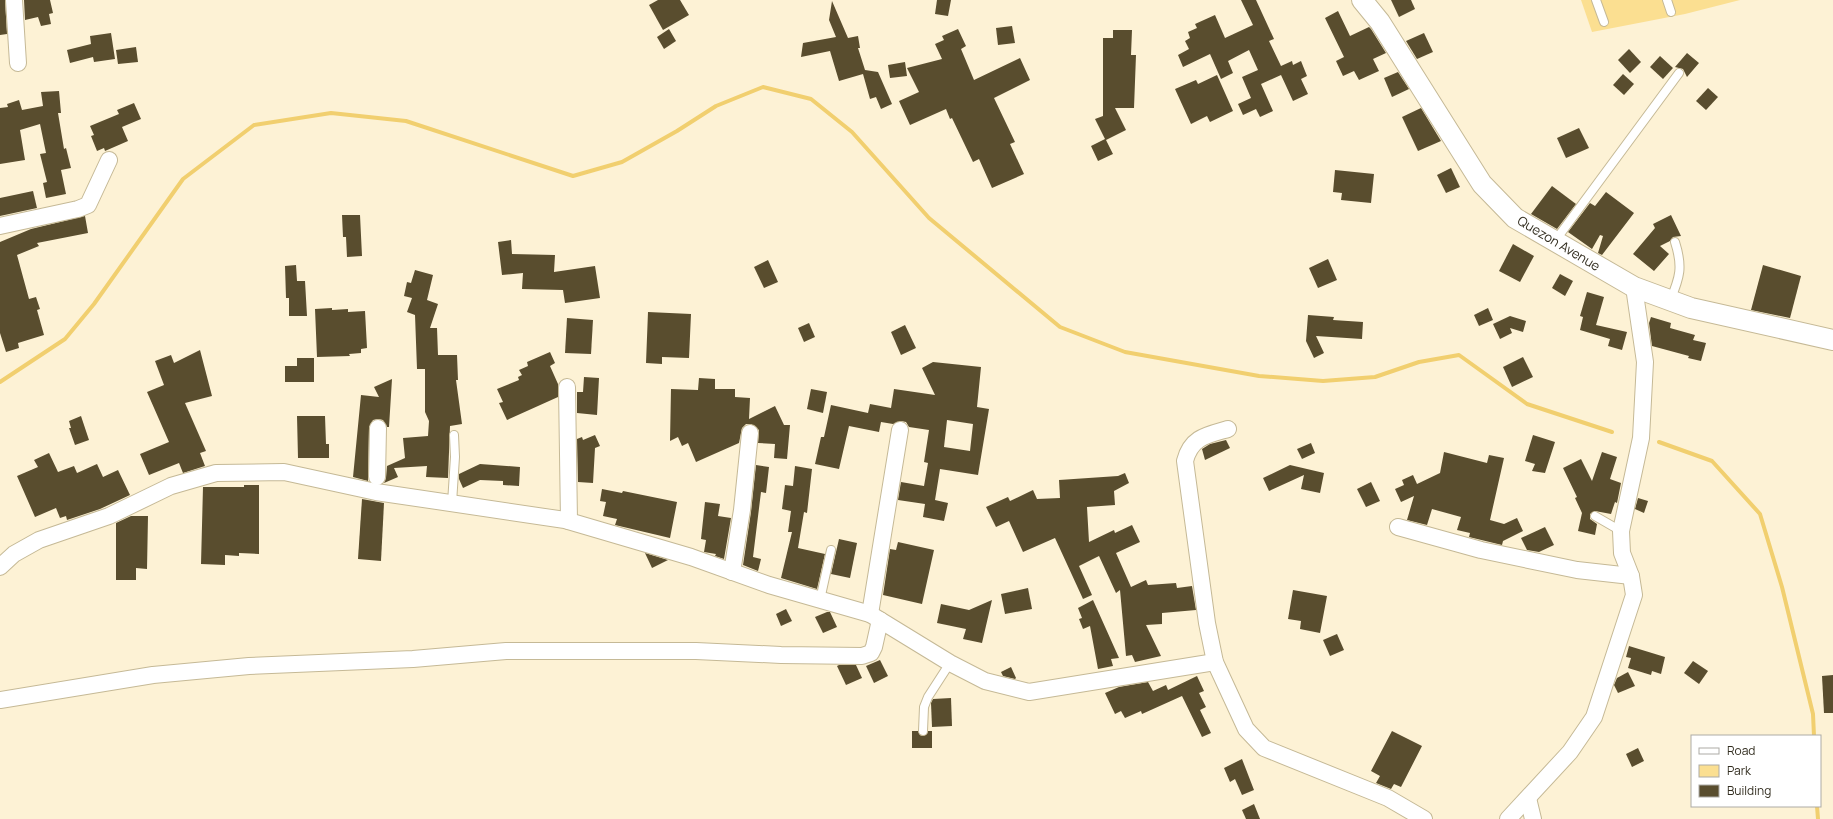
<svg xmlns="http://www.w3.org/2000/svg" width="1833" height="819" font-family="Manrope,sans-serif">
	<rect width="100%" height="100%" fill="#fdf2d5"/>
	<polygon fill="#fbdf91" points="1581,0 1740,0 1685,14 1592,32"/>
	<g fill="none" stroke-linecap="round" stroke-linejoin="round">
		<g stroke="#f1cf6f" stroke-width="4">
			<polyline points="0,382 65,339 94,304 183,179 254,125 331,113 406,121 573,176 622,162 677,131 716,106 763,87 811,99 852,132 929,218 1060,327 1125,352 1259,376 1323,381 1375,377 1419,362 1459,355 1527,404 1612,432"/>
			<polyline points="1659,442 1712,461 1760,514 1782,587 1813,714 1814,736"/>
			<polyline points="1817,806 1818,819"/>
		</g>
	</g>
	<g fill="#594d2e" fill-rule="evenodd">
		<polygon points="0,0 5,0 7,34 0,35"/>
		<polygon points="24,0 50,0 53,13 49,14 51,24 41,26 38,17 25,20"/>
		<polygon points="658,0 680,0 689,15 663,30 649,5"/>
		<polygon points="937,0 951,0 948,16 935,14"/>
		<polygon points="1241,0 1256,0 1274,39 1269,41 1281,66 1292,61 1293,65 1301,61 1307,76 1301,79 1308,94 1293,101 1281,75 1261,84 1273,111 1260,117 1256,109 1243,115 1238,104 1251,98 1242,77 1258,70 1249,50 1228,61 1233,73 1221,79 1210,54 1183,67 1178,55 1189,49 1185,41 1190,38 1188,32 1197,28 1195,24 1215,15 1225,38 1253,25"/>
		<polygon points="1391,0 1411,0 1415,9 1399,17"/>
		<polygon points="832,1 848,38 858,36 860,48 858,48 865,70 878,72 892,104 881,109 876,97 870,99 863,74 839,81 830,51 801,57 803,43 836,37 829,20"/>
		<polygon points="1338,11 1350,36 1369,27 1371,29 1386,53 1373,59 1379,71 1359,80 1354,71 1343,76 1336,61 1344,57 1325,18"/>
		<polygon points="1012,26 1015,43 998,45 996,28"/>
		<polygon points="669,29 676,41 664,49 657,37"/>
		<polygon points="958,29 966,46 961,49 974,80 1020,58 1030,80 994,98 1015,142 1010,144 1024,174 992,188 979,159 973,162 952,118 950,119 946,109 910,125 899,101 919,92 907,68 942,59 935,44 944,40 942,36"/>
		<polygon points="1113,30 1132,30 1131,55 1136,55 1134,108 1115,108 1126,130 1106,140 1113,154 1098,161 1091,146 1105,139 1095,119 1103,116 1103,38 1113,38"/>
		<polygon points="111,33 115,59 94,62 93,57 70,63 67,50 91,44 90,36"/>
		<polygon points="1424,33 1433,52 1417,59 1406,41"/>
		<polygon points="136,47 138,62 118,64 116,50"/>
		<polygon points="1629,49 1641,62 1630,73 1618,60"/>
		<polygon points="1687,53 1699,63 1687,77 1683,69 1675,67"/>
		<polygon points="1660,56 1673,68 1663,79 1650,67"/>
		<polygon points="905,62 907,76 890,78 888,65"/>
		<polygon points="1398,72 1409,89 1392,97 1384,78"/>
		<polygon points="1623,74 1634,84 1624,95 1613,85"/>
		<polygon points="1217,75 1233,111 1210,122 1207,116 1191,124 1175,89 1196,80 1198,84"/>
		<polygon points="1708,88 1718,97 1706,110 1696,101"/>
		<polygon points="59,91 61,113 58,113 64,149 66,148 71,168 61,170 66,194 46,198 43,183 47,182 40,154 46,153 40,124 20,130 25,160 0,164 0,108 8,107 7,104 19,100 22,110 43,106 41,92"/>
		<polygon points="134,103 141,119 122,127 128,141 105,151 104,148 97,151 91,136 94,135 90,126 119,114 117,110"/>
		<polygon points="1421,108 1441,141 1418,151 1402,117"/>
		<polygon points="1579,128 1589,148 1566,158 1557,138"/>
		<polygon points="1451,168 1460,187 1446,193 1437,175"/>
		<polygon points="1335,170 1374,174 1371,203 1341,200 1342,193 1333,192"/>
		<polygon points="1552,186 1576,204 1557,229 1531,214"/>
		<polygon points="33,191 37,208 0,216 0,198"/>
		<polygon points="1606,192 1634,213 1602,255 1598,253 1603,236 1600,235 1592,249 1568,232 1590,203 1595,206"/>
		<polygon points="342,215 360,215 362,256 347,257 346,237 343,237"/>
		<polygon points="1671,215 1681,236 1673,237 1670,241 1660,246 1669,254 1654,271 1633,254 1655,228 1653,224"/>
		<polygon points="85,216 88,233 37,243 39,246 17,255 29,299 36,297 40,309 37,310 44,335 18,343 19,348 6,352 0,333 0,242 31,229"/>
		<polygon points="511,240 512,254 555,255 554,272 595,266 600,298 565,303 563,290 522,289 523,273 502,275 498,242"/>
		<polygon points="1513,244 1534,256 1520,282 1499,271"/>
		<polygon points="1328,259 1337,280 1318,288 1309,268"/>
		<polygon points="768,260 778,282 764,288 754,267"/>
		<polygon points="296,265 297,281 305,281 307,316 289,316 289,298 286,298 285,266"/>
		<polygon points="1763,265 1801,276 1790,318 1751,310"/>
		<polygon points="415,270 433,275 427,300 438,304 430,328 437,328 438,355 457,355 458,380 456,380 462,424 450,426 448,478 426,477 427,466 394,468 398,477 384,483 386,478 387,466 405,458 403,438 428,436 429,421 425,412 425,369 417,369 415,315 407,312 412,298 404,296 407,282 411,283"/>
		<polygon points="1560,274 1573,281 1565,296 1552,288"/>
		<polygon points="1587,292 1604,297 1596,325 1627,332 1622,350 1608,346 1610,339 1580,330 1583,317 1580,316"/>
		<polygon points="332,308 332,310 348,309 348,312 365,311 367,348 361,349 361,353 349,354 350,356 317,357 315,309"/>
		<polygon points="1488,308 1493,320 1479,326 1474,315"/>
		<polygon points="648,312 691,314 689,358 662,357 662,364 646,363"/>
		<polygon points="1308,315 1334,317 1333,320 1363,322 1362,339 1316,336 1324,353 1314,358 1306,341"/>
		<polygon points="1510,316 1526,321 1523,332 1510,328 1512,333 1500,339 1493,324"/>
		<polygon points="1651,317 1671,323 1670,328 1695,335 1693,340 1706,343 1701,361 1688,358 1689,356 1652,346 1649,323"/>
		<polygon points="567,318 593,320 591,354 565,353"/>
		<polygon points="809,323 815,337 804,342 798,328"/>
		<polygon points="905,325 916,348 901,355 891,332"/>
		<polygon points="200,350 212,396 185,403 206,451 200,453 205,466 183,473 179,463 149,475 140,454 169,442 147,392 164,385 155,361 171,355 174,363"/>
		<polygon points="550,352 555,363 550,366 558,384 558,397 507,420 499,403 503,402 497,389 519,380 518,377 522,375 519,370 528,366 527,362"/>
		<polygon points="1523,357 1533,377 1512,387 1503,367"/>
		<polygon points="297,358 314,358 314,382 285,382 285,366 297,366"/>
		<path d="M933 362 981 367 977 407 989 409 978 475 940 469 935 500 948 503 944 521 923 517 925 504 898 500 901 482 924 486 928 463 924 462 929 430 909 427 906 422 901 421 893 424 881 422 879 432 849 426 839 469 815 464 821 437H824L831 405 868 413 870 404 891 408 894 389 935 395 922 368ZM947 420 973 424 970 451 944 447Z"/>
		<polygon points="584,377 599,378 597,415 577,413 577,392 583,392"/>
		<polygon points="699,378 715,379 715,389 735,389 735,397 750,398 749,419 775,406 784,425 790,425 787,459 774,458 775,444 758,443 759,430 751,424 746,424 742,428 739,443 696,462 688,443 682,446 678,437 670,441 671,389 698,390"/>
		<polygon points="392,379 389,427 387,427 383,420 378,419 373,420 369,427 368,481 353,477 361,395 379,397 374,387"/>
		<polygon points="811,389 827,392 823,413 807,409"/>
		<polygon points="81,416 89,440 75,445 69,428 71,428 69,421"/>
		<polygon points="297,416 325,416 326,444 329,444 329,458 298,458"/>
		<polygon points="595,435 600,446 595,448 593,483 578,482 577,439 582,437 583,440"/>
		<polygon points="1533,435 1555,442 1545,473 1532,471 1535,464 1525,461"/>
		<polygon points="1226,440 1230,448 1205,460 1202,449 1210,444"/>
		<polygon points="1311,443 1315,453 1302,459 1297,449"/>
		<polygon points="1444,452 1487,463 1489,455 1504,458 1490,520 1504,524 1517,518 1523,531 1503,541 1502,545 1469,537 1470,533 1457,530 1461,517 1432,509 1427,525 1407,520 1414,496 1401,502 1395,489 1404,485 1402,480 1413,475 1417,484 1440,473"/>
		<polygon points="1602,452 1617,457 1610,479 1621,483 1617,503 1615,502 1611,514 1595,511 1590,514 1590,519 1597,524 1595,535 1578,531 1582,513 1575,498 1577,497 1563,468 1581,459 1592,481"/>
		<polygon points="49,453 58,472 74,466 77,473 97,464 103,477 118,470 130,495 100,509 67,520 66,516 60,518 56,508 35,517 17,476 38,467 34,460"/>
		<polygon points="480,464 520,467 519,486 503,485 503,481 480,480 463,488 459,479 459,474"/>
		<polygon points="756,465 769,467 766,493 761,492 753,557 761,559 758,571 743,565 751,512"/>
		<polygon points="1290,465 1324,473 1320,493 1301,489 1304,475 1269,491 1263,478"/>
		<polygon points="795,466 812,469 807,513 804,512 798,548 825,554 817,589 781,578 792,532 788,532 791,511 782,509 785,485 793,486"/>
		<polygon points="1125,473 1129,483 1114,491 1115,505 1087,507 1089,542 1114,530 1115,533 1132,525 1140,542 1116,553 1131,587 1146,580 1148,585 1176,583 1177,588 1192,586 1196,610 1162,613 1162,624 1146,625 1161,656 1135,662 1132,655 1126,656 1120,590 1116,593 1099,556 1079,566 1092,595 1083,599 1055,538 1023,552 1009,521 996,527 986,507 1008,497 1010,501 1033,490 1037,499 1060,498 1059,480 1118,476"/>
		<polygon points="1371,482 1380,501 1366,507 1357,489"/>
		<polygon points="244,485 259,485 259,554 239,553 239,556 225,555 225,565 201,564 203,487 244,487"/>
		<polygon points="602,489 622,493 623,491 677,502 670,538 615,525 617,519 603,516 606,502 600,501"/>
		<polygon points="1638,498 1648,501 1644,513 1635,509"/>
		<polygon points="362,499 384,503 381,561 358,559"/>
		<polygon points="705,502 720,504 718,516 731,518 724,559 715,556 716,554 704,552 706,540 701,539"/>
		<polygon points="131,516 148,516 147,569 136,568 136,580 116,580 116,523"/>
		<polygon points="1545,527 1554,545 1539,552 1527,550 1521,538"/>
		<polygon points="839,539 857,543 850,578 831,574"/>
		<polygon points="898,542 934,550 922,604 883,595 890,549 896,550"/>
		<polygon points="645,553 668,560 652,568"/>
		<polygon points="1028,588 1032,609 1005,614 1001,594"/>
		<polygon points="1293,590 1327,596 1320,633 1300,629 1301,621 1288,619"/>
		<polygon points="992,600 982,643 963,639 966,629 937,623 941,604 969,610"/>
		<polygon points="1093,600 1119,658 1111,659 1113,666 1098,669 1090,626 1083,629 1079,619 1082,618 1078,608"/>
		<polygon points="786,609 792,621 781,626 776,614"/>
		<polygon points="827,612 830,612 837,627 823,633 815,617"/>
		<polygon points="1337,634 1344,650 1330,656 1323,640"/>
		<polygon points="1629,646 1665,657 1661,674 1652,671 1651,675 1628,668 1631,658 1626,657"/>
		<polygon points="880,660 888,676 874,683 866,666"/>
		<polygon points="1693,661 1708,671 1699,684 1684,673"/>
		<polygon points="839,665 856,665 862,678 846,685 837,666"/>
		<polygon points="1011,667 1016,678 1015,679 1003,676 1001,672"/>
		<polygon points="1628,672 1635,686 1618,693 1614,685 1617,678"/>
		<polygon points="1833,675 1833,713 1824,713 1822,676"/>
		<polygon points="1197,676 1204,691 1199,693 1206,707 1200,710 1211,733 1202,737 1182,696 1142,714 1141,711 1125,718 1121,711 1115,714 1105,693 1119,687 1148,682 1153,691 1166,685 1168,690"/>
		<polygon points="951,698 952,726 932,727 931,703 933,699"/>
		<polygon points="912,731 918,731 920,735 923,736 927,734 928,731 932,731 932,748 912,748"/>
		<polygon points="1392,731 1422,746 1401,787 1394,784 1391,789 1376,783 1380,776 1371,771"/>
		<polygon points="1638,748 1644,761 1632,767 1626,754"/>
		<polygon points="1242,759 1254,790 1242,795 1235,779 1230,782 1224,768"/>
		<polygon points="1254,804 1260,819 1246,819 1242,810"/>
	</g>
	<g fill="none" stroke-linecap="round" stroke-linejoin="round">
		<g stroke="#c5b996" stroke-width="10">
			<g id="service">
				<polyline points="1596,0 1604,22"/>
				<polyline points="1667,0 1671,12"/>
				<polyline points="1555,241 1679,73"/>
				<path d="M1670 301C1680 277 1683 267 1675 242"/>
				<polyline points="452,503 455,457 454,435"/>
				<polyline points="1595,516 1621,531"/>
				<polyline points="820,600 831,550"/>
				<polyline points="923,731 924,707 928,697 950,663"/>
			</g>
		</g>
		<g stroke="#c5b996" stroke-width="18">
			<g id="minor">
				<polyline points="14,0 18,63"/>
				<polyline points="0,226 78,209 88,205 109,160"/>
				<polyline points="567,387 569,521"/>
				<path d="M1228 429C1207 435 1191 437 1185 461L1207 623 1215 662 1246 729 1264 748 1388 798 1424 819"/>
				<polyline points="377,477 378,428"/>
				<polyline points="1398,527 1481,550 1577,570 1631,576"/>
				<polyline points="0,567 14,554 39,540 109,516 171,486 216,473 284,472 376,492 565,520 691,557 769,585 870,614 950,663 985,681 1029,692 1215,662"/>
				<polyline points="732,572 742,510 750,433"/>
				<polyline points="870,614 900,430"/>
				<polyline points="0,700 153,675 249,666 413,659 506,651 696,651 781,655 862,656 871,653 874,647 880,620"/>
				<polyline points="1528,798 1533,819"/>
				<polyline points="1508,819 1570,752 1594,717 1634,595 1631,576 1622,553 1621,531 1641,438 1645,362 1634,287"/>
			</g>
		</g>
		<g stroke="#c5b996" stroke-width="22">
			<polyline id="tertiary" points="1362,0 1380,22 1482,184 1515,218 1634,287 1691,308 1833,340"/>
		</g>
		<use href="#service" stroke="#fff" stroke-width="8"/>
		<use href="#minor" stroke="#fff" stroke-width="16"/>
		<use href="#tertiary" stroke="#fff" stroke-width="20"/>
	</g>
	<g text-anchor="middle" stroke-width="4" stroke-linejoin="round" paint-order="stroke">
		<g font-size="13" fill="#332e20" stroke="#fff">
			<text transform="translate(1559 243) rotate(31)" y="5">Quezon Avenue</text>
		</g>
	</g>
	<rect x="1691" y="735" width="130" height="72" fill="#ffffff" stroke="#adaba6"/>
	<rect x="1699" y="748" width="20" height="6" fill="#ffffff" stroke="#adaba6"/>
	<text x="1727" y="755" font-size="12" fill="#332e20">Road</text>
	<rect x="1699" y="765" width="20" height="12" fill="#fbdf91" stroke="#adaba6"/>
	<text x="1727" y="775" font-size="12" fill="#332e20">Park</text>
	<rect x="1699" y="785" width="20" height="12" fill="#594d2e" stroke="#adaba6"/>
	<text x="1727" y="795" font-size="12" fill="#332e20">Building</text>
</svg>
